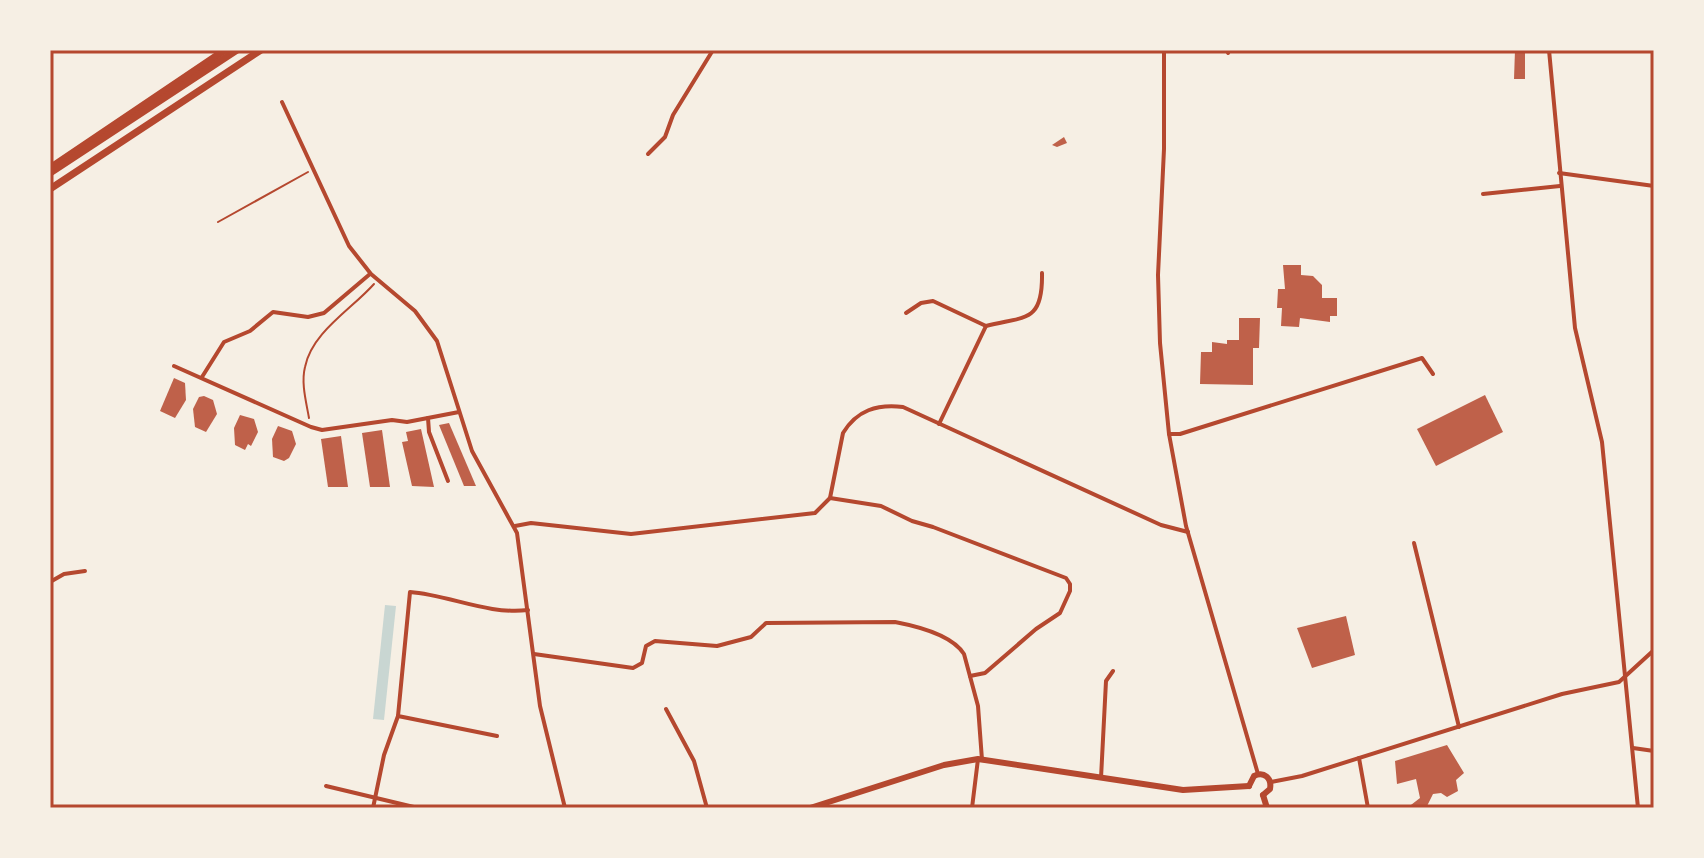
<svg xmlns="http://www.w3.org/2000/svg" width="1704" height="858" font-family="Lato,sans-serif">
	<rect width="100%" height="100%" fill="#f6efe4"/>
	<polygon fill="#c9d6d2" points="385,605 396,606 384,720 373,719"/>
	<g fill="#bf614a">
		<polygon points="1515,50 1525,50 1525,79 1514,79"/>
		<polygon points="1064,137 1067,143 1057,147 1052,145"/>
		<polygon points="1283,265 1301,265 1301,275 1313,276 1322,285 1322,298 1337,298 1337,316 1330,316 1330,322 1300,318 1299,327 1281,326 1282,308 1277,308 1278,289 1285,289"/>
		<polygon points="1239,318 1260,318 1259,348 1253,348 1253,385 1200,384 1201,352 1212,352 1212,342 1227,344 1227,340 1239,340"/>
		<polygon points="174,378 185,383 186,400 175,418 160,411"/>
		<polygon points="1485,395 1503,432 1436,466 1417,429"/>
		<polygon points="204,396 213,400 217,414 206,432 195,427 193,409 199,397"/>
		<polygon points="240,415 254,419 258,432 251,446 248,444 245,450 235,445 234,428"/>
		<polygon points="449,423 476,486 464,486 439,425"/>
		<polygon points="278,426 292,431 296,444 289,458 284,461 273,457 272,439"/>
		<polygon points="421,429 434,487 412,486 402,442 408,441 406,432"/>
		<polygon points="382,430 390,487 370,487 362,433"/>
		<polygon points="341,436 348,487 328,487 321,439"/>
		<polygon points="1346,616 1355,655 1312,668 1297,628"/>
		<polygon points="1447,745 1464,773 1456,780 1458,791 1447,797 1441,793 1433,794 1426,808 1407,808 1420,798 1416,779 1397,784 1395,761"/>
	</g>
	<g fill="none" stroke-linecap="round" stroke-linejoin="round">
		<g stroke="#b5482f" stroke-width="2">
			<polyline points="218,222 308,172"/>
			<path d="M309 418C306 401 301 383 305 367 312 332 352 309 374 284"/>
		</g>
		<g stroke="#b5482f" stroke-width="4">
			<polyline points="1164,50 1164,149 1158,275 1160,343 1169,434 1186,526 1258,774"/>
			<polyline points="1549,50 1575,328 1602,442 1638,808"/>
			<polyline points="1228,53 1229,50"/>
			<polyline points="282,102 349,246 371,274 415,311 437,341 472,451 517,533 540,706 565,808"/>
			<polyline points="648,154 665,137 673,115 713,50"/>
			<polyline points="1559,173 1654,186"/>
			<polyline points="1483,194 1560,186"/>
			<polyline points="906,313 921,303 933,301 986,326"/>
			<polyline points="174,366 311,427 322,430 392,420 407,422 459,412"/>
			<polyline points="202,377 224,342 250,331 273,312 308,317 324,313 370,274"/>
			<polyline points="428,418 429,432 448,481"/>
			<path d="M939 424 986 326C1024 316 1043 324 1042 273"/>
			<polyline points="1169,434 1180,434 1422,358 1433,374"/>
			<polyline points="830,498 881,506 912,521 933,527 1066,578 1070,584 1070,591 1060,613 1036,629 985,673 970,676"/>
			<path d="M515 526 531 523 631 534 815 513 830 498 843 433C857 410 877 404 903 407L1161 525 1188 532"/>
			<polyline points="1414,543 1459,727"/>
			<polyline points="50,582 64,574 85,571"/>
			<path d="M534 654 633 668 642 663 646 646 655 641 717 646 751 637 766 623 895 622C916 626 952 635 964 654L978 706 982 760"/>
			<polyline points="666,709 694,761 707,808"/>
			<path d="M497 736 398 716 410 592C449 595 488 615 528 610"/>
			<polyline points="1633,748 1654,751"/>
			<polyline points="1359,758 1368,808"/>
			<polyline points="1101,778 1106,681 1113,671"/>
			<polyline points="1271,782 1302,776 1562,694 1619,682 1654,650"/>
			<polyline points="326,786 418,808"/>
			<polyline points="373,808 384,755 398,716"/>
			<polyline points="972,808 978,759"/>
		</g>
		<g stroke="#b5482f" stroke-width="6">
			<path d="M1249 786 1254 776C1264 771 1272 778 1270 789L1263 795"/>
			<polyline points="1263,795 1267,808"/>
			<polyline points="810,808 944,765 978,759 1183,790 1249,786"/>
		</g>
		<g stroke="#b5482f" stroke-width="7">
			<polyline points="50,168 225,50"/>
			<polyline points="50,173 237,50"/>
			<polyline points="50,189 261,50"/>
		</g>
	</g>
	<rect width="1704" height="858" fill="none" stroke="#f6efe4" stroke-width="104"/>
	<rect x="52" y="52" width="1600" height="754" fill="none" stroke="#b5482f" stroke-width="3"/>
</svg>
